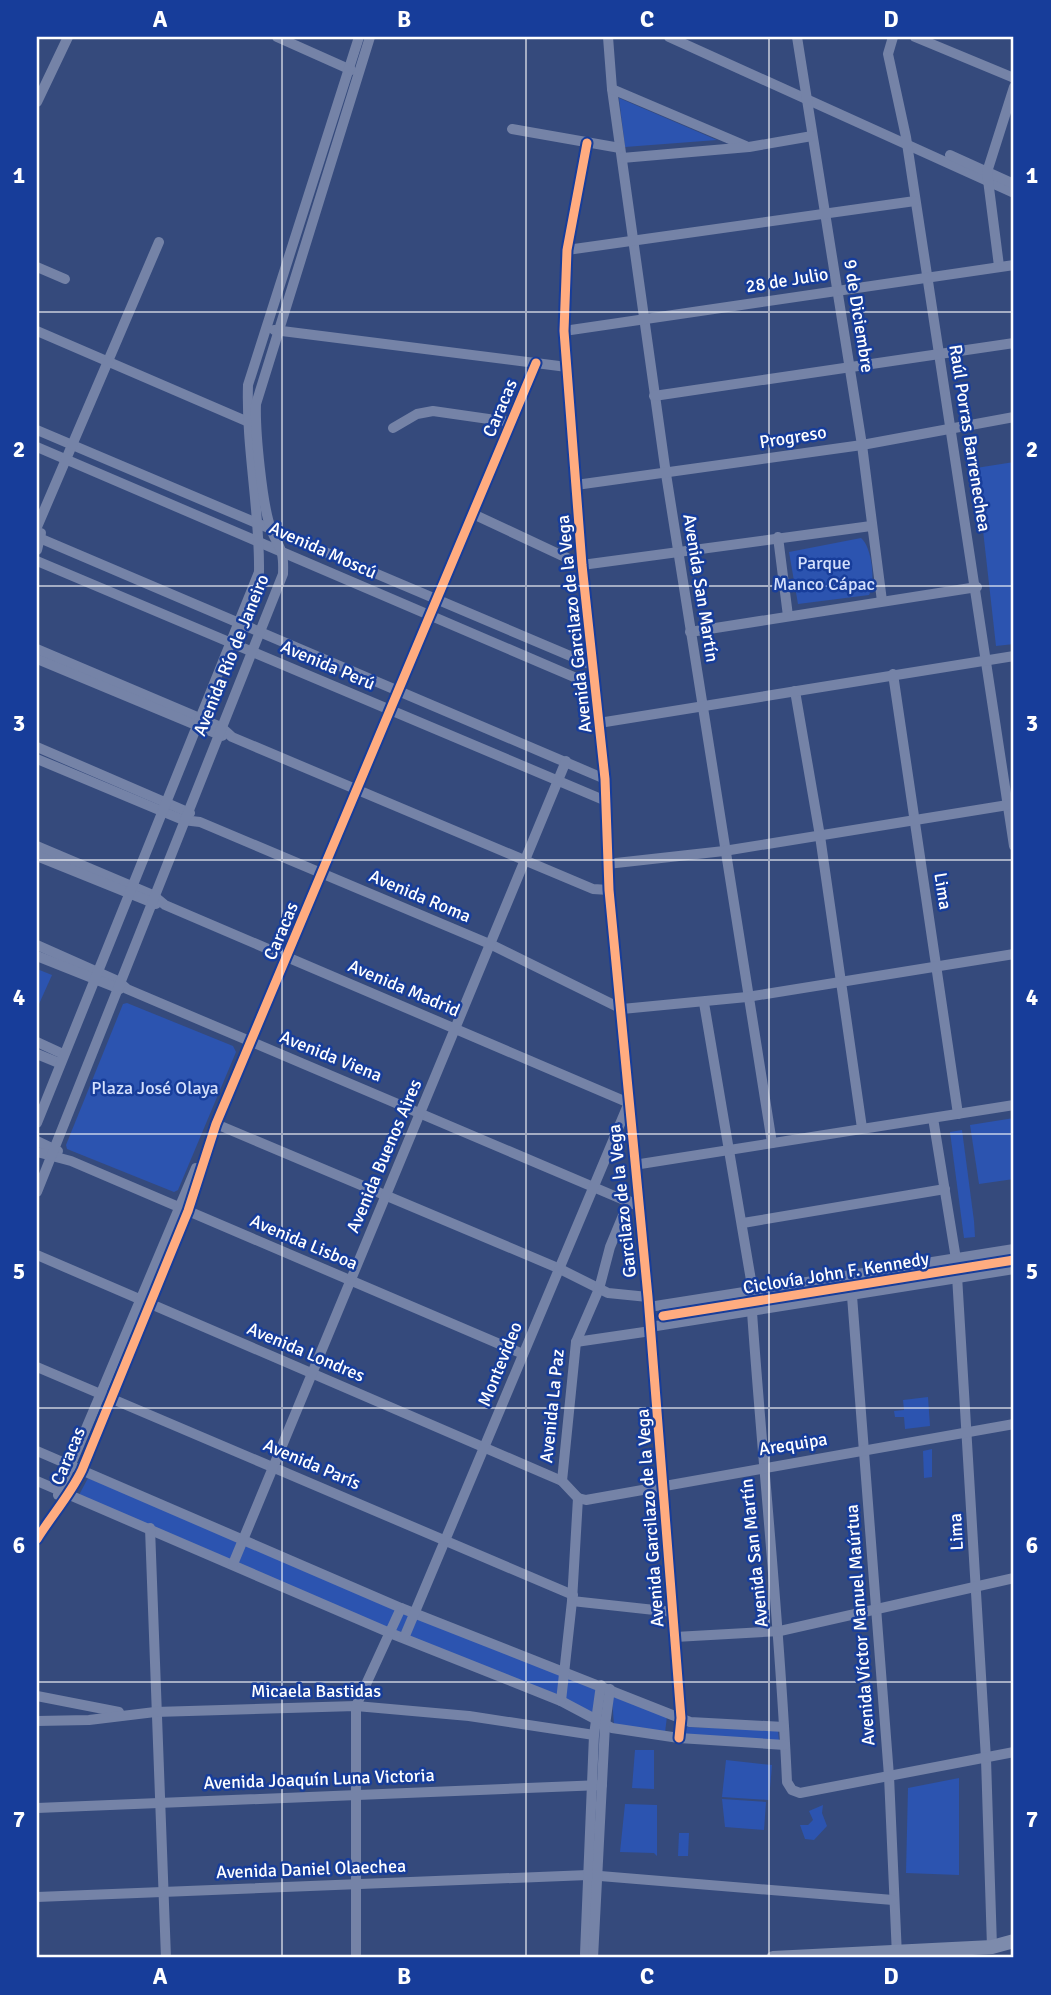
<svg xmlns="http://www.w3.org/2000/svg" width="1051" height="1995" font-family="Signika,sans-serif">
	<rect width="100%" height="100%" fill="#354a7c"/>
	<g fill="#2c54b0">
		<polygon points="619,98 717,140 625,147"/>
		<polygon points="1014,462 1014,644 996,646 976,468"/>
		<path d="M861 538C872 547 876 583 869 595L798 604 789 552Z"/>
		<polygon points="37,969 52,975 39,1004 37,1003"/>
		<polygon points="127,1003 233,1046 236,1052 178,1190 174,1192 67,1149 66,1145 123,1004"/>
		<polygon points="1014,1118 1014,1179 979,1184 970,1125"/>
		<polygon points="962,1130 974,1221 975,1237 964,1238 950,1132"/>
		<polygon points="1014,1254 1014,1265 977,1270 971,1266 974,1261"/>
		<polygon points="942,1268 947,1271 942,1277 664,1322 663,1313"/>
		<polygon points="928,1397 930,1426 905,1429 904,1417 895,1417 894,1411 904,1410 903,1400"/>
		<polygon points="932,1449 932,1477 924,1478 923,1451"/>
		<polygon points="88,1478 601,1685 595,1718 79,1495"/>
		<polygon points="612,1696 667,1716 665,1733 614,1726"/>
		<polygon points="687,1727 778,1730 779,1741 685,1735"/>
		<polygon points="635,1750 654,1750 654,1789 632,1788"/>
		<polygon points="726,1760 772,1765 769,1800 722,1797"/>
		<polygon points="959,1778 959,1875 906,1873 908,1788"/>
		<polygon points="722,1799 766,1802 764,1830 725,1827"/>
		<polygon points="625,1804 657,1805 657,1856 654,1853 620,1852"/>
		<polygon points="823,1805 822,1813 827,1826 814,1840 805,1839 800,1825 808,1825 813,1820 809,1811"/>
		<polygon points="679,1833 689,1833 688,1856 678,1856"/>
	</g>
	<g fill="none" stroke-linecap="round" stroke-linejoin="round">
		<g stroke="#7583a7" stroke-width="10">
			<polyline points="277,37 351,70"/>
			<polyline points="608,37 612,89 666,474 772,1143"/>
			<polyline points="669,37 1014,193"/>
			<polyline points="797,37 862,445 882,601"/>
			<polyline points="893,37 888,54 906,137 1014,846"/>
			<polyline points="915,37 1014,78"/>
			<polyline points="612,89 746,146"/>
			<polyline points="37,102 68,37"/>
			<polyline points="512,129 620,148"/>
			<polyline points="587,143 567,250 564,331 582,565 605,779 609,890 648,1297 681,1718 679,1738"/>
			<polyline points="950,155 1014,184"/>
			<polyline points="622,158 749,147 812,136"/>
			<polyline points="567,250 915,201"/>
			<polyline points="999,266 987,172 1014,87"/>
			<polyline points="37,267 65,279"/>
			<polyline points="274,330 567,367"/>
			<polyline points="37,331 253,424"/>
			<polyline points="564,331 1014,265"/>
			<polyline points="654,396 1014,343"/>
			<polyline points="393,428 417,414 433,411 510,422"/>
			<polyline points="37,430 594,666"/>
			<polyline points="37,447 595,686"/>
			<polyline points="576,485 862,445 1014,417"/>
			<polyline points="473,514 582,565 871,526"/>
			<polyline points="37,527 159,242"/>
			<polyline points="37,537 605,779"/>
			<polyline points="778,537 788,616"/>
			<polyline points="37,550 41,533"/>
			<polyline points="37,561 606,801"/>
			<polyline points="690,632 977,587"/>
			<polyline points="37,649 221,727 232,737 593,889 609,890"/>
			<polyline points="37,659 222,736"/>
			<polyline points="893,674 958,1114"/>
			<polyline points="795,691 820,836 862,1128"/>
			<polyline points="599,723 1014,656"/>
			<polyline points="37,747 190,813"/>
			<polyline points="37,759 183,820 200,822 492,945 622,1009 747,997 1014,954"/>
			<polyline points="37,846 153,895 165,905 629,1103"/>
			<polyline points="37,856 156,904"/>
			<polyline points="607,864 724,851 1014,804"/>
			<polyline points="37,945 118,981 127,989 638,1206"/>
			<polyline points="37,956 120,989"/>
			<polyline points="704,1003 753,1292"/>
			<polyline points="37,1042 63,1054"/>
			<polyline points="37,1054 59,1063"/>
			<polyline points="933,1118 956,1259 986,1759 992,1947"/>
			<path d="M37 1123 259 572C260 509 246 448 248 385L359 37"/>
			<polyline points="216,1124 558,1268 608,1293 648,1297"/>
			<polyline points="37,1141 58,1151"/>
			<polyline points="37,1152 71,1161 523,1354"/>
			<polyline points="634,1165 1014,1105"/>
			<path d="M37 1192 283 574C284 548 280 551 271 529 262 505 255 430 256 404L370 37"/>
			<polyline points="743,1223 945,1189"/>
			<polyline points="37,1255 562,1481"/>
			<polyline points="852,1296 889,1776 897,1956"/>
			<polyline points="649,1307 1014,1249"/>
			<path d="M752 1312C763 1469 780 1625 787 1782L792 1790 800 1793 1014 1752"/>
			<polyline points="650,1327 1014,1269"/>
			<polyline points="576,1342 651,1331"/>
			<polyline points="37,1367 573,1595"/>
			<polyline points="37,1451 401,1608 690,1722 784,1727"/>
			<polyline points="37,1481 390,1633 561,1701 612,1728 679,1738 785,1745"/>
			<polyline points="58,1495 196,1168"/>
			<polyline points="578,1498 586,1500 1014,1424"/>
			<polyline points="150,1528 166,1958"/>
			<path d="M37 1539C52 1515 70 1495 82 1470L188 1211 216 1124 536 363"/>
			<polyline points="233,1564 566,761"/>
			<polyline points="572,1601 673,1612"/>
			<polyline points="675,1637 780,1631 1014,1578"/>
			<polyline points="404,1638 628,1105"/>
			<polyline points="37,1696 119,1712"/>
			<polyline points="561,1701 572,1601 578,1498 562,1481 576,1342 599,1289 610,1247 629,1201"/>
			<polyline points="37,1721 89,1720 155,1712 356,1706 469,1716 594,1735"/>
			<polyline points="37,1808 602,1785"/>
			<polyline points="37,1897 588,1875 893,1900"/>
			<polyline points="356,1958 356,1706 401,1608"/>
			<polyline points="588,1958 585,1954 594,1735 601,1685"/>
			<polyline points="593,1958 605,1725 610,1689"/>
		</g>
		<polyline stroke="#7d8bac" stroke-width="14" points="773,1958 992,1947 1014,1941"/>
		<g stroke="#173d9a" stroke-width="13">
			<g id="cycleway">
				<polyline points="587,143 567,250 564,331 582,565 605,779 609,890 648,1297 681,1718 679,1738"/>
				<polyline points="663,1316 1014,1260"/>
				<path d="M37 1539C52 1515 70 1495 82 1470L188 1211 216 1124 536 363"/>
			</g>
		</g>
		<use href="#cycleway" stroke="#ffac80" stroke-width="9"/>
	</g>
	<path fill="none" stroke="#fff" stroke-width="2" stroke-opacity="0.55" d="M282 37V1958M526 37V1958M769 37V1958M37 312H1014M37 586H1014M37 860H1014M37 1134H1014M37 1408H1014M37 1682H1014"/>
	<g text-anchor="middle" stroke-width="5" stroke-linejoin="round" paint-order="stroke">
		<g font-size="18" fill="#fff" stroke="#173d9a">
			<text transform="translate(787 280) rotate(-9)" y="6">28 de Julio</text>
			<text transform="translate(859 316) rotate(81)" y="6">9 de Diciembre</text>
			<text transform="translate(500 408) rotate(-67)" y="6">Caracas</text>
			<text transform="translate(793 437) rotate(-9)" y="6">Progreso</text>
			<text transform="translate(970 438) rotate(81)" y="6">Raúl Porras Barrenechea</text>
			<text transform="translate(323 550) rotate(24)" y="6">Avenida Moscú</text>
			<text transform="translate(701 588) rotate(81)" y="6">Avenida San Martín</text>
			<text transform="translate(574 624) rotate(-96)" y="6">Avenida Garcilazo de la Vega</text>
			<text transform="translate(231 655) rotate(-68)" y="6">Avenida Río de Janeiro</text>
			<text transform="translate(328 665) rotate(23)" y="6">Avenida Perú</text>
			<text transform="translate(943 891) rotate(81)" y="6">Lima</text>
			<text transform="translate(420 896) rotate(23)" y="6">Avenida Roma</text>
			<text transform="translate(281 931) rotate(-67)" y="6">Caracas</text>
			<text transform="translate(404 988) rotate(23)" y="6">Avenida Madrid</text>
			<text transform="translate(331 1056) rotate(22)" y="6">Avenida Viena</text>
			<text transform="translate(384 1156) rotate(-67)" y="6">Avenida Buenos Aires</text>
			<text transform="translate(622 1201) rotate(-96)" y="6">Garcilazo de la Vega</text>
			<text transform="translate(304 1242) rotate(23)" y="6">Avenida Lisboa</text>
			<text transform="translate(836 1273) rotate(-9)" y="6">Ciclovía John F. Kennedy</text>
			<text transform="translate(306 1352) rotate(23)" y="6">Avenida Londres</text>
			<text transform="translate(500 1364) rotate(-68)" y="6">Montevideo</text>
			<text transform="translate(552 1406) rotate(-84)" y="6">Avenida La Paz</text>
			<text transform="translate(793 1444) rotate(-9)" y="6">Arequipa</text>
			<text transform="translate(68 1456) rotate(-67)" y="6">Caracas</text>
			<text transform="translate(312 1464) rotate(23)" y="6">Avenida París</text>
			<text transform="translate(650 1518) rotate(-94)" y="6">Avenida Garcilazo de la Vega</text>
			<text transform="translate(956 1532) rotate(-93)" y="6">Lima</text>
			<text transform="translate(754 1553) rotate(-96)" y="6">Avenida San Martín</text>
			<text transform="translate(860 1625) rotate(-94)" y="6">Avenida Víctor Manuel Maúrtua</text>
			<text x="316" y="1697">Micaela Bastidas</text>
			<text transform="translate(319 1779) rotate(-2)" y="6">Avenida Joaquín Luna Victoria</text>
			<text transform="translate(311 1869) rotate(-2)" y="6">Avenida Daniel Olaechea</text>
		</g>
		<g font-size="18" fill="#d4e0fc" stroke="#173d9a">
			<text x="824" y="569">Parque<tspan x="824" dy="21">Manco Cápac</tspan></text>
			<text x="155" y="1094">Plaza José Olaya</text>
		</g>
	</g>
	<rect width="1051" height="1995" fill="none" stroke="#173d9a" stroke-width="77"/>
	<rect x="38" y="38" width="974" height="1918" fill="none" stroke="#fff" stroke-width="2.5"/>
	<g font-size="23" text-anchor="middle" font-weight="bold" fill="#fff">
		<text x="160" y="27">A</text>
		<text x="404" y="27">B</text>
		<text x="647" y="27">C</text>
		<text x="891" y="27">D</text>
		<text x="19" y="183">1</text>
		<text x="1032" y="183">1</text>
		<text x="19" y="457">2</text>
		<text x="1032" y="457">2</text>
		<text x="19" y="731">3</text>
		<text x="1032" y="731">3</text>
		<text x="19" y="1005">4</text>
		<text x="1032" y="1005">4</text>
		<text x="19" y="1279">5</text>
		<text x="1032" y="1279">5</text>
		<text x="19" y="1553">6</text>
		<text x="1032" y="1553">6</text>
		<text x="19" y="1827">7</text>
		<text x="1032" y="1827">7</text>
		<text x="160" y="1984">A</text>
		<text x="404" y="1984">B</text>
		<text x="647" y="1984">C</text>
		<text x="891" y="1984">D</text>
	</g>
</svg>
